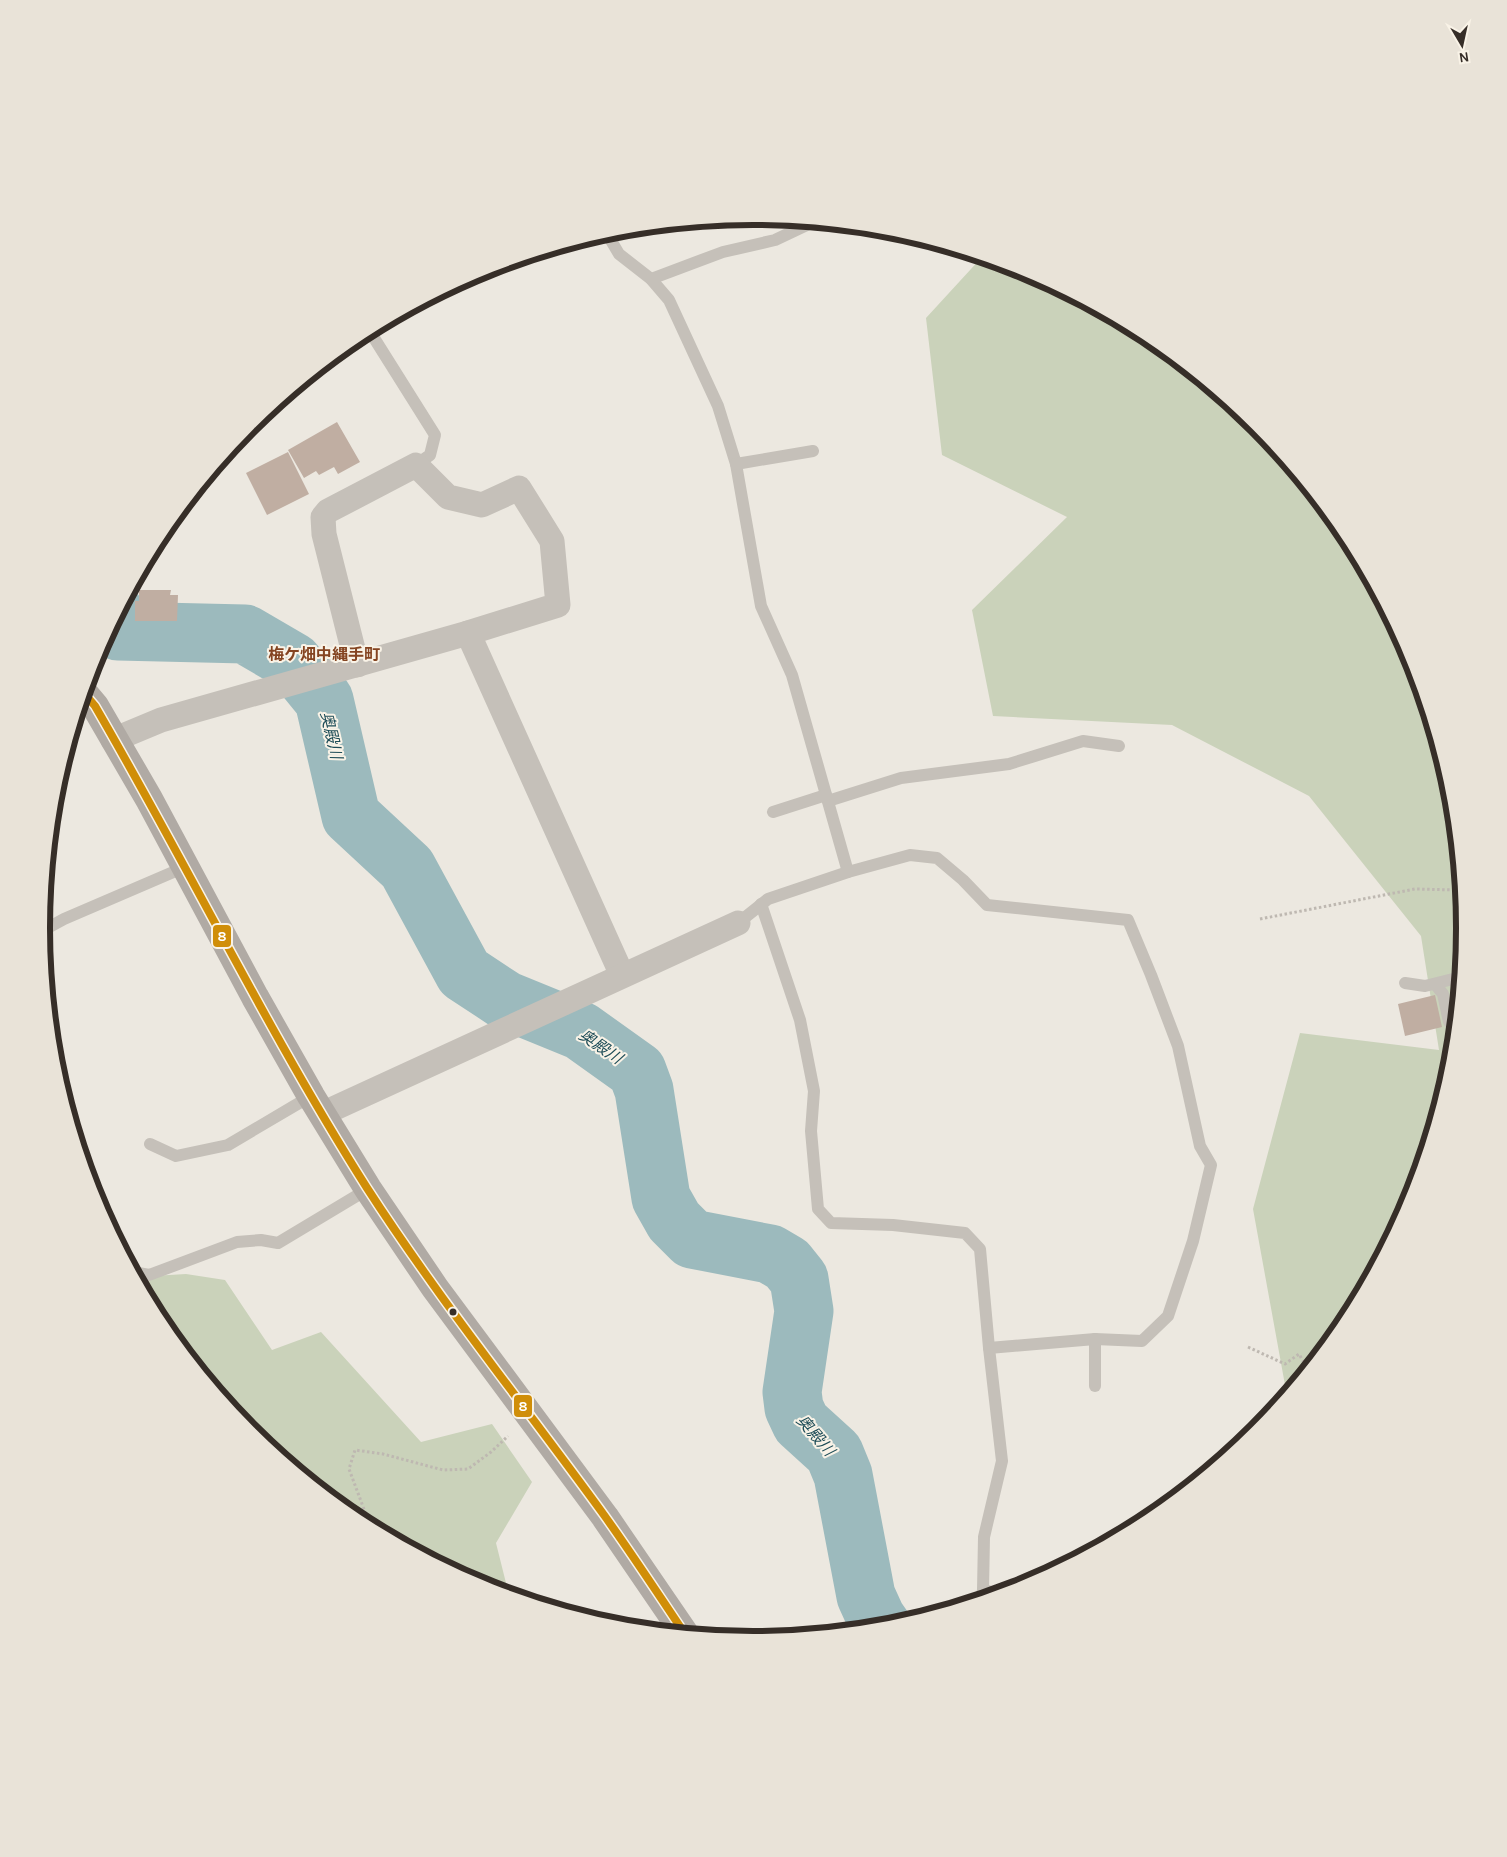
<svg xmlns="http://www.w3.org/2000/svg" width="1507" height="1857" font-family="Karla,'Noto Sans JP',sans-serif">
	<rect width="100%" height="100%" fill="#ece8e0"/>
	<g fill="#cad2ba">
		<polygon points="982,257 1026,271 1149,336 1257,425 1346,533 1412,656 1452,790 1466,929 1452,1068 1411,1201 1346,1324 1287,1396 1253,1209 1300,1033 1439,1050 1421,936 1309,796 1172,725 993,716 972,610 1067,517 942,455 926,318"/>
		<polygon points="186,1274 225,1280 272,1350 321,1332 421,1442 492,1424 532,1482 496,1543 509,1595 481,1586 358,1521 250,1432 161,1324 136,1277"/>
	</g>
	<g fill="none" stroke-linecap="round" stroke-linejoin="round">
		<polyline stroke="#9cbabd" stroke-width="59" points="117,615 118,631 245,634 293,662 324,700 351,816 407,868 464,973 505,1000 581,1031 637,1071 644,1090 661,1198 674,1221 692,1239 770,1254 787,1264 799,1279 804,1311 792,1392 794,1408 801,1423 834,1453 843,1475 866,1596 876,1618 883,1628"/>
	</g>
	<g fill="#c0aea2">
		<polygon points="337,422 360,462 338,474 334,467 319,475 316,471 304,478 288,450"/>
		<polygon points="288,452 309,494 267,515 246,473"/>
		<polygon points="139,590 171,590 170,595 178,595 177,621 135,621 135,601 139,601"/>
		<polygon points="1435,995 1442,1027 1405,1036 1398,1004"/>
	</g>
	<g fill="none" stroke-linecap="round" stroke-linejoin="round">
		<g stroke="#beb8b1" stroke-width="3" stroke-dasharray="2.5 2.5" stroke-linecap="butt">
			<polyline points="1260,919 1415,889 1458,890 1462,892"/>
			<polyline points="1248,1347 1285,1364 1299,1354 1308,1370"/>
			<polyline points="371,1528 349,1469 355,1450 383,1454 443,1470 468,1469 491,1452 508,1436"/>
		</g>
		<g stroke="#c5c0b9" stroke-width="12">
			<polyline points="606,232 619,254 651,279 669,300 718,406 736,464 761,606 792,675 848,872"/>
			<polyline points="651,279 723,252 775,240 813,222"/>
			<polyline points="369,330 435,435 430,455 416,465"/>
			<polyline points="736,464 813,451"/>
			<polyline points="828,801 901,778 1009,764 1083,741 1119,746"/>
			<polyline points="773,812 826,795"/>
			<polyline points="761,904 800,1020 814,1091 811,1131 818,1209 831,1223 893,1225 965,1233 980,1249 989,1348"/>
			<polyline points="738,923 768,899 848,872 910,855 937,858 963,880 987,905 1128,920 1151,975 1178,1046 1200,1146 1211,1165 1193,1241 1168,1316 1142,1341 1095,1339 989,1348 1002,1461 984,1537 983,1590 981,1600"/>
			<polyline points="42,931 64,919 185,867"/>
			<polyline points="1405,983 1425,986 1453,979"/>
			<polyline points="1435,984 1443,994 1449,1022"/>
			<polyline points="150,1144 176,1156 228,1145 311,1096"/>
			<polyline points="133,1272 149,1275 237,1242 261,1240 278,1243 368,1189"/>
			<polyline points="1095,1386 1095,1339"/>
			<polyline points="983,1590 1002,1594"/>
		</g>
		<g stroke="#c5c0b9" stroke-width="25">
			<polyline points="357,665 324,534 323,517 328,511 416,465 448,497 482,505 519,488 552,541 558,605 468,633"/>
			<polyline points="113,740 161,720 468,633 622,975"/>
			<polyline points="322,1114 738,923"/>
		</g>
		<polyline stroke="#b0aaa4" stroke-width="28" points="84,693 95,706 149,799 255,997 311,1096 368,1189 435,1288 605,1517 685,1634"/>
		<g stroke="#f9f3e7" stroke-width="11">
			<path id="bus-1" d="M84 693 95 706C188 866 268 1032 367 1188 440 1301 525 1406 604 1515 632 1554 658 1594 685 1634"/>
		</g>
		<use href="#bus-1" stroke="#d08e08" stroke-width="8"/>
	</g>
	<circle fill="#362e28" stroke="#f9f3e7" stroke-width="2" cx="453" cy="1312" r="4.5"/>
	<g text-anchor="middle" stroke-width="4" stroke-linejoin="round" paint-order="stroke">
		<g font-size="16" font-weight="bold" fill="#844421" stroke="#f9f3e7">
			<text x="324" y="660">梅ケ畑中縄手町</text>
		</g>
		<g font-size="16" font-style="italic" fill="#1d4c57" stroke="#f9f3e7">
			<text transform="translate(332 735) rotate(77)" y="6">奥殿川</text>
			<text transform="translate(601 1046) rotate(34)" y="6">奥殿川</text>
			<text transform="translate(816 1435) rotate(49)" y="6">奥殿川</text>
		</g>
	</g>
	<path d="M0 0H1507V1857H0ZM50 928a703 703 0 1 1 1406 0a703 703 0 1 1-1406 0Z" fill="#e9e3d8" fill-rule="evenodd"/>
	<path fill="none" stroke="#362e28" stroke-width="6" d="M50 928a703 703 0 1 1 1406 0a703 703 0 1 1-1406 0Z"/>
	<g stroke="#f9f3e7" stroke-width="2">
		<rect x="212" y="924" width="20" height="24" rx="5" fill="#d08e08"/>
		<rect x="513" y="1394" width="20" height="24" rx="5" fill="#d08e08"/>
	</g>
	<g font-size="14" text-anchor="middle" font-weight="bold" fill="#fff">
		<text x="222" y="941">8</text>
		<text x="523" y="1411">8</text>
	</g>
	<g transform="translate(1462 45) rotate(171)" stroke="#f9f3e7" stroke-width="4" paint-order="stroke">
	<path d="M0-4L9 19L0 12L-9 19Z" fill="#362e28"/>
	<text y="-8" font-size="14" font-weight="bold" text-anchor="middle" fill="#362e28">N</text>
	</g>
</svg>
